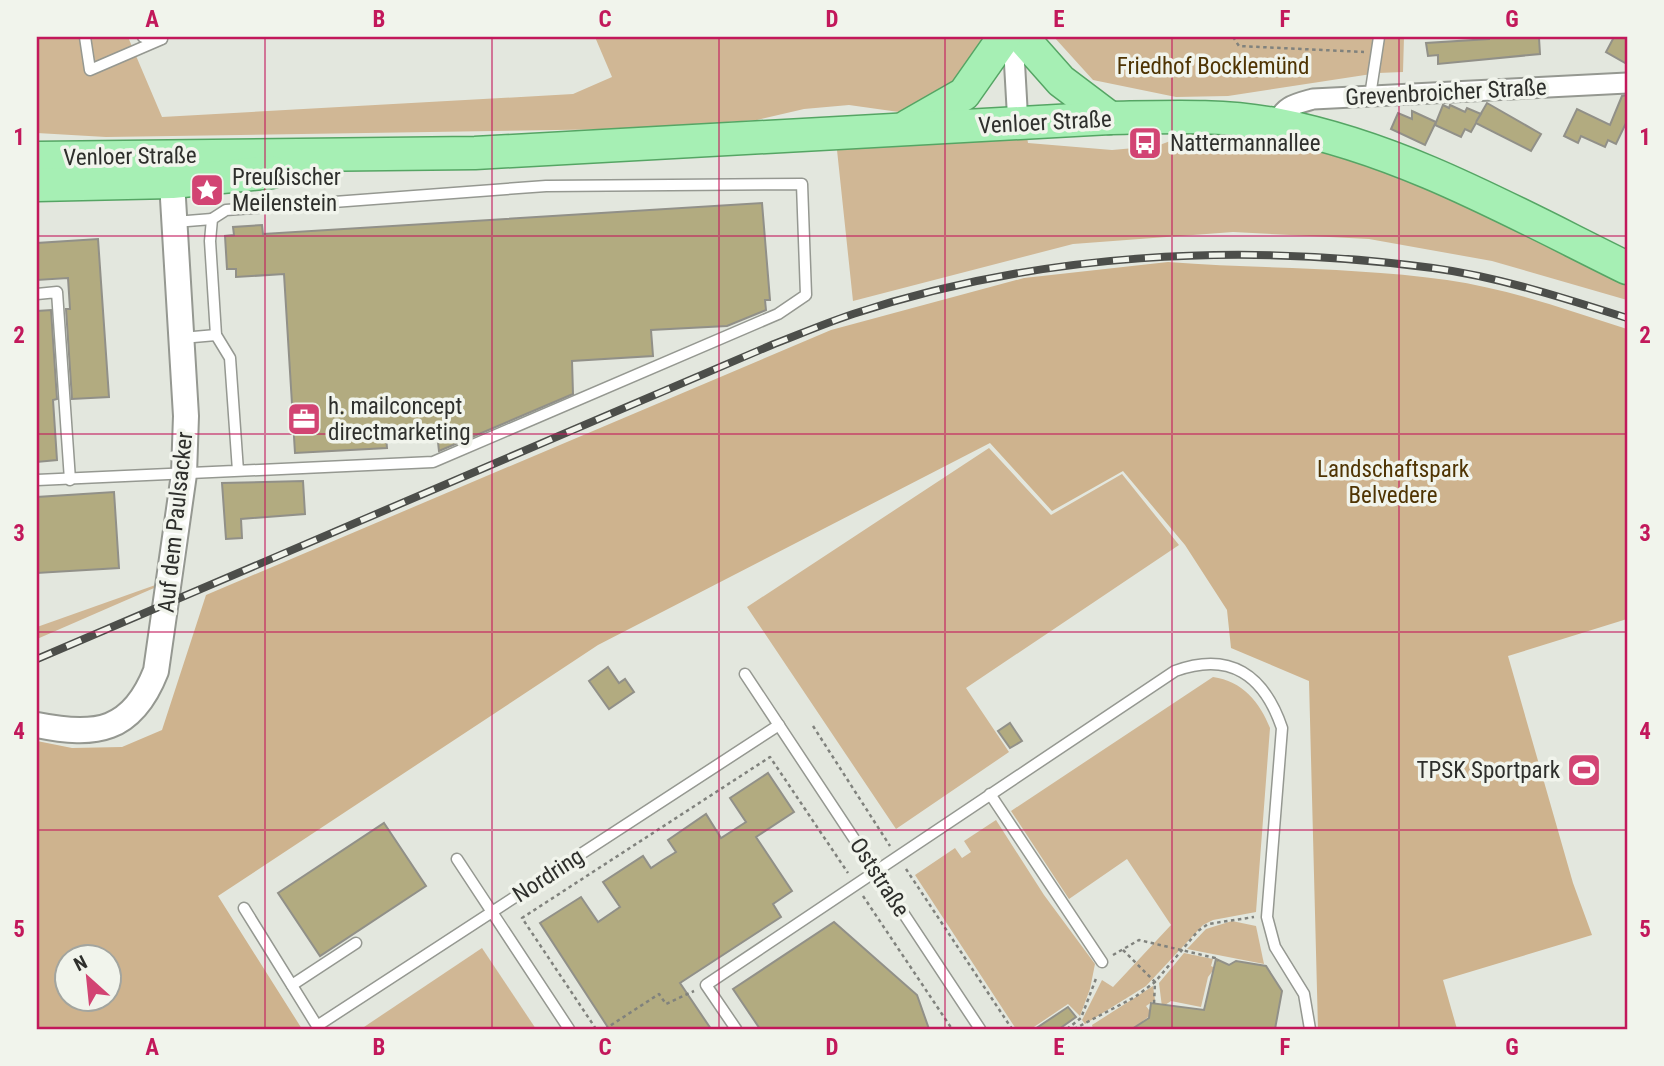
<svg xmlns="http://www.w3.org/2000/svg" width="1664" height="1066" font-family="'Roboto Condensed',sans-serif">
	<rect width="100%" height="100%" fill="#e3e7de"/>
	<g fill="#d0b795">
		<polygon points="37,37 128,37 162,117 573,94 612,77 595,37 983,37 959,83 906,113 849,105 804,109 757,120 619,129 106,137 37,133"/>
		<polygon points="1054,37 1404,37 1403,72 1378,73 1228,96 1176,97 1093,80"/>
		<polygon points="1202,129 1282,139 1372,162 1627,279 1627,300 1492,261 1369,239 1233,232 1073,244 853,301 837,150 1027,137 1028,143 1112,150 1157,146"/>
		<polygon points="989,448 1051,515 1122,474 1179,545 966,688 1009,752 896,829 747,607"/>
		<polygon points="161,583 161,585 37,639 37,627"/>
		<path d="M1213 677C1242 681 1260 702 1270 728L1256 912 1213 920 1203 925 1146 986 1085 1024 1082 1020 1102 980 1113 987 1171 925 1127 859 1069 899 1011 811Z"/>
		<polygon points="996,820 1044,895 1095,964 1090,989 1080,1016 1068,1004 1031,1029 1016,1029 915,875 955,848 962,858 971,852 964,841"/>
		<polygon points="1232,921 1256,926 1264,964 1187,949 1206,929"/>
		<polygon points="482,948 536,1029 361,1029"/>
		<polygon points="1184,953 1213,959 1211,966 1215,968 1208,977 1201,1007 1171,1001 1162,1007 1159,983"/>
		<polygon points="1153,986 1155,1000 1146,1006 1152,1014 1143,1021 1141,1029 1093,1029 1092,1025"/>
	</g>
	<path fill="#ceb38e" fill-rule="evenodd" d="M1168 262C1261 269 1354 267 1447 280 1509 289 1568 310 1627 329V619L1508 656 1573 883 1592 935 1443 980 1457 1029H1318L1309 681 1231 648 1227 610 1185 545 1123 471 1052 511 990 443 598 645 218 896 302 1029H37V741L72 748 122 747 162 730 206 595 831 330 1024 278ZM66 958H108V1000H66Z"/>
	<g fill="#b2ab80" stroke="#919088" stroke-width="2">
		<polygon points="1489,37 1539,38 1540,54 1438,64 1438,55 1428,56 1426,43 1489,39"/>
		<polygon points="1614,37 1627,37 1627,64 1606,52"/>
		<polygon points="1627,95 1627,121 1616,144 1608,140 1605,147 1581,136 1578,143 1564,136 1577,109 1610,125 1622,96"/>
		<polygon points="1487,103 1541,134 1531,151 1476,123 1471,132 1465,129 1461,137 1435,125 1443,105 1449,108 1450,105 1465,112 1467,108 1481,114 1476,122"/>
		<polygon points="1412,111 1436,122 1425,145 1391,129 1398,113 1412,119"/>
		<polygon points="762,203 770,300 765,300 766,310 727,326 651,330 653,356 572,361 573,394 439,451 437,433 386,436 387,448 295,453 284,274 236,277 236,269 227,269 225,236 234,235 233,227 262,225 263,234"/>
		<polygon points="98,239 109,397 72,399 66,309 70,309 68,278 37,280 37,243"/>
		<polygon points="51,310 57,399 53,400 57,460 37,462 37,311"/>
		<polygon points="303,481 305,514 241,519 242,538 226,539 222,483"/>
		<polygon points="114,492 119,568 37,573 37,497"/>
		<polygon points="608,667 619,683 625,679 634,692 609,709 589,681"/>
		<polygon points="1010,723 1022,741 1010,748 998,731"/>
		<polygon points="768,773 794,812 756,837 792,891 773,904 781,917 680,983 711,1029 609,1029 540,923 581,897 598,922 620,907 603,882 643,856 651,868 663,860 676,852 668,840 706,814 721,838 746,822 730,798"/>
		<polygon points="384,823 426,886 320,956 278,893"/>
		<polygon points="834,922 917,995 929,1029 760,1029 733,989"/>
		<polygon points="1216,959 1229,965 1236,961 1266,966 1282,991 1275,1029 1132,1029 1149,1018 1151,1003 1204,1010"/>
		<polygon points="1068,1007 1076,1017 1059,1029 1035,1029"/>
	</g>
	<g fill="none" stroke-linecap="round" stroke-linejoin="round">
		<g stroke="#959891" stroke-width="13">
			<g id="service">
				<polyline points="85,37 90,70 162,39"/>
				<polyline points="143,37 161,39"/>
				<polyline points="1370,96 1379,37"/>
				<polyline points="175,222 212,219"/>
				<polyline points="37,294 57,292 70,480"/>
				<polyline points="182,338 216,335"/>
				<polyline points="37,480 433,462 778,314 806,295 802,184 546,186 226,210 212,219 210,241 216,335 230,358 238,471"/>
				<polyline points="745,674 980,1029"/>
				<polyline points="990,794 1102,962"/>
				<polyline points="457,859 569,1029"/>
				<polyline points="244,908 319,1029"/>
				<polyline points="292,985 356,943"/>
				<polyline points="317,1026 779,725"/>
				<path d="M736 1029 706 985 1175 671C1230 651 1264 675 1282 728L1267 917 1275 947 1304 994 1310 1029"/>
			</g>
		</g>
		<g stroke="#959891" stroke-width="23">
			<g id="minor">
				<polyline points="1013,37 1018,125"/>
				<path d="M1277 124C1283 106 1295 104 1313 99L1627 83"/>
			</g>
		</g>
		<g stroke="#959891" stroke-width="28">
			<path id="tertiary" d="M37 725C96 737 132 732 156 671L184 474 186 416 172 182"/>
		</g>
		<g stroke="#55a564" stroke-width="35">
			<g id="primary">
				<polyline points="1022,37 1061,81 1110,118"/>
				<polyline points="908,126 964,94 1004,37"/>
				<path d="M37 158 475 153 1110 118C1165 117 1224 114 1279 125 1403 149 1515 213 1627 268"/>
				<polyline points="37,185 172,182 272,172"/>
			</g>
		</g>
		<g stroke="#80827d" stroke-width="2.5" stroke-dasharray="3.5 3.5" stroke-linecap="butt">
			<polyline points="1233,37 1239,46 1364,52"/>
			<polyline points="813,726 890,846"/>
			<polyline points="906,869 1012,1029"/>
			<polyline points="863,896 952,1029"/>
			<polyline points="1123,950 1155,982 1154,1004"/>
			<polyline points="1113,955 1139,940 1215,958 1218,961"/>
			<polyline points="596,1029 522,918 770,757 848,873"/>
			<polyline points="605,1029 659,994 666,1004 694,991"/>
			<polyline points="1067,1029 1081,1018 1097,976"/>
			<polyline points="1074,1029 1135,997 1155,982 1198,931 1208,924 1254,917"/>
		</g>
		<use href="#service" stroke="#fff" stroke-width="10"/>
		<use href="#minor" stroke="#fff" stroke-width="19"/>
		<use href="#tertiary" stroke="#fff" stroke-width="24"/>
		<use href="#primary" stroke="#a6efb4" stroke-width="32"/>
		<g stroke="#4c4e4a" stroke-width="8">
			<path id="rail" d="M37 659 774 344C800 334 826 323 853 314 1039 253 1239 242 1433 268 1499 277 1564 298 1627 318"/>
		</g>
		<use href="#rail" stroke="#f1f4ec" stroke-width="5" stroke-dasharray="16" stroke-linecap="butt"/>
	</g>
	<path fill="none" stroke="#c2185b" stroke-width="2" stroke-opacity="0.55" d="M265 37V1029M492 37V1029M719 37V1029M945 37V1029M1172 37V1029M1399 37V1029M37 236H1627M37 434H1627M37 632H1627M37 830H1627"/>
	<defs>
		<g id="bus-square" transform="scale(1.75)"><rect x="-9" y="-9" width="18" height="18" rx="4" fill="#d24473" stroke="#f1f4ec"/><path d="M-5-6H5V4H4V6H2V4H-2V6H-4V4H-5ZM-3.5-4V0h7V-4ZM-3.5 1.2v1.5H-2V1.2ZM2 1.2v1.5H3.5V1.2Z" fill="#fff"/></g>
		<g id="sight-square" transform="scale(1.75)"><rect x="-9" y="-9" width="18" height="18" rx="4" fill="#d24473" stroke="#f1f4ec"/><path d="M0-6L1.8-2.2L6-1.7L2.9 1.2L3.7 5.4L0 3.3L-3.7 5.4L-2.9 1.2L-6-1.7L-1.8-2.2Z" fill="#fff"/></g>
		<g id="office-square" transform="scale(1.75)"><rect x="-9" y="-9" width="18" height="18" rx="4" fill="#d24473" stroke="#f1f4ec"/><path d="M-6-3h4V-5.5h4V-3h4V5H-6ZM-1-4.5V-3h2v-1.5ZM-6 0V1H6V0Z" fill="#fff"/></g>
		<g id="stadium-square" transform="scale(1.75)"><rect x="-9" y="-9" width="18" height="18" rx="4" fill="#d24473" stroke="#f1f4ec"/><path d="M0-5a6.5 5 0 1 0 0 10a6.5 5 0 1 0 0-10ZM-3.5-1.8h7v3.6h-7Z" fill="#fff"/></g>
	</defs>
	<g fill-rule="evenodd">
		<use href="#bus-square" x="1145" y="143"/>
		<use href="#sight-square" x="207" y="190"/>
		<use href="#office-square" x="304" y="419"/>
		<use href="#stadium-square" x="1584" y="770"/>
	</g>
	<g text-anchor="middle" stroke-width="7" stroke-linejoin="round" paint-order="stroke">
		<g font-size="23" fill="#4f3403" stroke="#f1f4ec">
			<text x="1213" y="74">Friedhof Bocklemünd</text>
			<text x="1393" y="477">Landschaftspark<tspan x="1393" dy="26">Belvedere</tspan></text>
		</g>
		<g font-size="23" fill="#2e2f2c" stroke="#f1f4ec">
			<text transform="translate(1446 92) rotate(-3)" y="8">Grevenbroicher Straße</text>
			<text transform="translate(1045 122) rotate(-3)" y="8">Venloer Straße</text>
			<text transform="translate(130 156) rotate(-1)" y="8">Venloer Straße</text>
			<text transform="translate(175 522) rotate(-84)" y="8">Auf dem Paulsacker</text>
			<text transform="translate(548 875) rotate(-33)" y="8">Nordring</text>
			<text transform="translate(880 877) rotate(57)" y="8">Oststraße</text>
		</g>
		<g font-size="23" fill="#2e2f2c" stroke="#f1f4ec" text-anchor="start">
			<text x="1170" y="151">Nattermannallee</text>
			<text x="232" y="185">Preußischer<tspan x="232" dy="26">Meilenstein</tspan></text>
			<text x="328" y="414">h. mailconcept<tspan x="328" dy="26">directmarketing</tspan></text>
			<text x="1560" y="778" text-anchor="end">TPSK Sportpark</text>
		</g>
	</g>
	<rect width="1664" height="1066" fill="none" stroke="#f1f4ec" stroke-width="77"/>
	<g transform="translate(88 978) rotate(333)"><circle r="33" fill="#f1f4ec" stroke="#a3a59f" stroke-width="2"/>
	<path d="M0-5L12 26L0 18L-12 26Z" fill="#d24473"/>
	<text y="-10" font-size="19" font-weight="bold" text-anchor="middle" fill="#2e2f2c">N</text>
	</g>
	<rect x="38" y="38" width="1588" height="990" fill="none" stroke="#c2185b" stroke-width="2.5"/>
	<g font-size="23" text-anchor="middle" font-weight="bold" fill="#c2185b">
		<text x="152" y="27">A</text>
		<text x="379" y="27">B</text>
		<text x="605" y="27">C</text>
		<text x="832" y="27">D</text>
		<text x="1059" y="27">E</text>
		<text x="1285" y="27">F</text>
		<text x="1512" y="27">G</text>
		<text x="19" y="145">1</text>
		<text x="1645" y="145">1</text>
		<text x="19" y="343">2</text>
		<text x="1645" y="343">2</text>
		<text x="19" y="541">3</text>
		<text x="1645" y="541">3</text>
		<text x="19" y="739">4</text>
		<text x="1645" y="739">4</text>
		<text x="19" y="937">5</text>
		<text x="1645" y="937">5</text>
		<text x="152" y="1055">A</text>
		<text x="379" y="1055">B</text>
		<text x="605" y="1055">C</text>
		<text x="832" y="1055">D</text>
		<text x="1059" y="1055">E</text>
		<text x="1285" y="1055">F</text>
		<text x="1512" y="1055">G</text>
	</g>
</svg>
